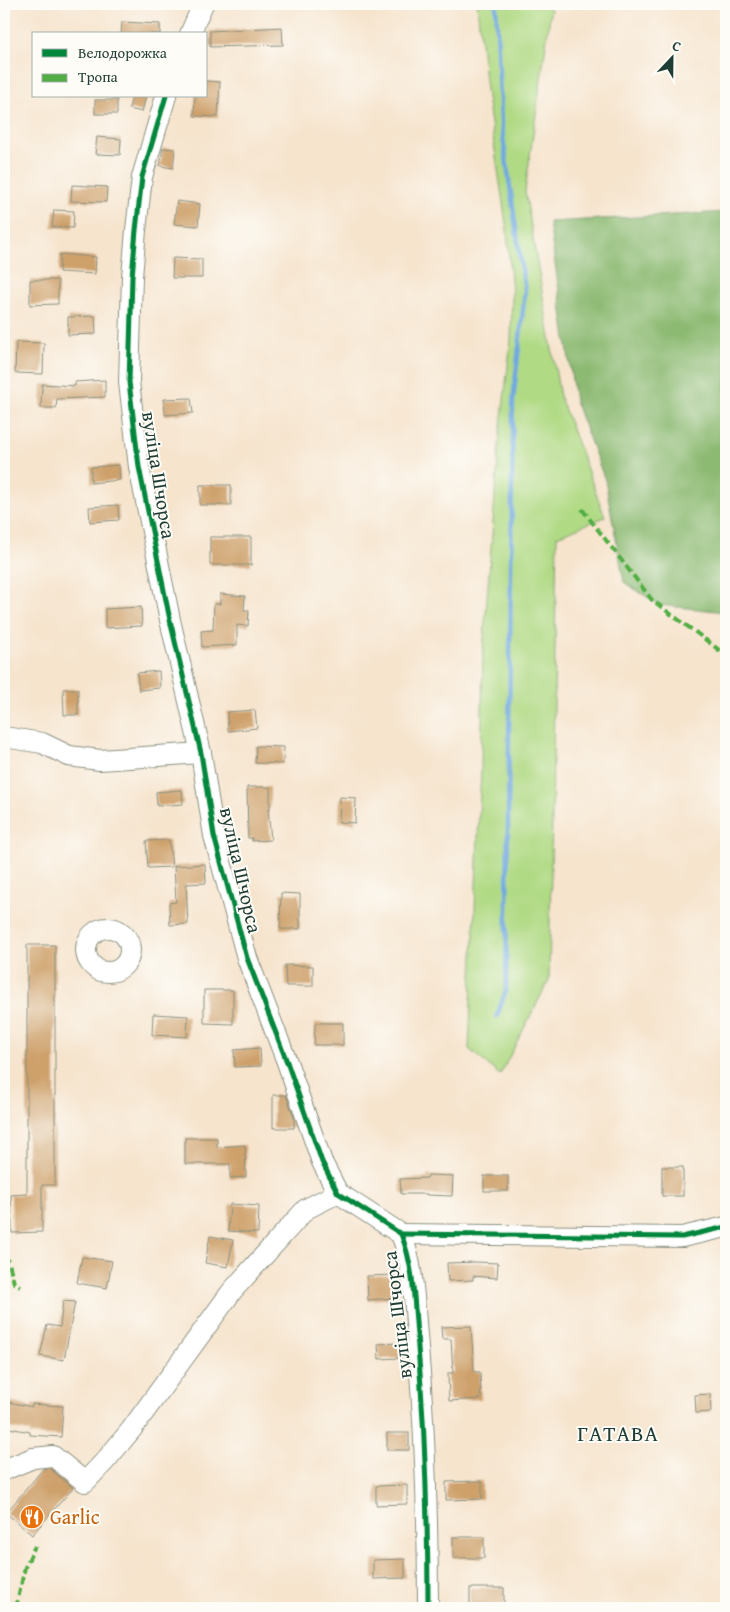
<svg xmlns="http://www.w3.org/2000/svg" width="730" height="1612" font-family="'Gentium Book Plus',serif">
	<rect width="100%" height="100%" fill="#fdfcf7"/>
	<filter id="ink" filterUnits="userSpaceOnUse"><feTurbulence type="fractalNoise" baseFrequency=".02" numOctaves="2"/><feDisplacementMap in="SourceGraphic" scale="10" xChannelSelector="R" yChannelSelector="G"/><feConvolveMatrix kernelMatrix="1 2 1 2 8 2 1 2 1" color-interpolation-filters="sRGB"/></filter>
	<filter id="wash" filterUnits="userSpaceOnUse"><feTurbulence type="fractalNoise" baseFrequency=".0096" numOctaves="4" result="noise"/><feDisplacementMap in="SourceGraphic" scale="20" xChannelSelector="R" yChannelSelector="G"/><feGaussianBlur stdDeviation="1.12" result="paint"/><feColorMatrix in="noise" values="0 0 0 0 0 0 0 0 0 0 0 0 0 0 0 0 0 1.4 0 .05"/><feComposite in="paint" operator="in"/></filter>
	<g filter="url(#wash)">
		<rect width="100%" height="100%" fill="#f6e4cd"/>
		<polygon fill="#b1da85" stroke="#688c5c" points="477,4 542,4 551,9 525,191 560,397 605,517 557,536 549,980 500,1075 469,1049 481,769 483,650 500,433 511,341 512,293 507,230 486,90"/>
		<polygon fill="#8cba72" stroke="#567c53" points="726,212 726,612 659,605 624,582 605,480 575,401 549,222"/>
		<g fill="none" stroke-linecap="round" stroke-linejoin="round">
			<polyline stroke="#71a9e0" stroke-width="4.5" points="496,4 501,123 525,291 513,402 506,990 497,1016"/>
		</g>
		<g id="blocks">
			<g fill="#cea06a">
				<polygon points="122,22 160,24 160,34 121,34"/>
				<polygon points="282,27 283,45 210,47 210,31"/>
				<polygon points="206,81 220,82 218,117 194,116 195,96 206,96"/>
				<polygon points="132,96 146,96 142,112 129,109"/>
				<rect x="95" y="100" width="22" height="14"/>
				<polygon points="97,137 121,139 120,155 95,154"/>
				<polygon points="163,148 175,149 173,168 160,166"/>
				<polygon points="72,185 107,187 106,202 71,201"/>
				<polygon points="177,201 200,204 198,226 174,224"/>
				<polygon points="54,210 74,211 73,228 52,227"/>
				<polygon points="60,254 96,257 95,274 59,272"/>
				<polygon points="173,258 202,259 202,278 172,278"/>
				<polygon points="30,280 58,280 58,304 30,305"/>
				<polygon points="95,316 96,334 68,335 68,317"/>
				<polygon points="16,342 44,343 43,374 15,373"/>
				<polygon points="105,380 105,397 57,399 56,408 41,408 42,384 75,386 75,382"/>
				<polygon points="191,398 193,413 165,415 164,399"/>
				<polygon points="119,465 120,480 91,483 91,467"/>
				<rect x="200" y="485" width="31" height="20"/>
				<polygon points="118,505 119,520 90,522 89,507"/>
				<rect x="210" y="537" width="41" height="28"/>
				<polygon points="220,594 245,596 244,610 249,610 248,626 237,625 237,645 202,647 201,631 213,630 214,604 220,604"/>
				<polygon points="141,607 142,626 105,628 105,609"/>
				<polygon points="159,671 160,688 139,690 137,673"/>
				<polygon points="63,689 78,689 78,715 64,715"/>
				<polygon points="255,710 257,728 228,731 227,712"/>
				<polygon points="256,746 284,747 283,764 255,763"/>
				<polygon points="247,787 270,787 270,809 268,809 271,840 252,841 252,838 248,838"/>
				<polygon points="182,790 183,804 157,806 156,792"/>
				<polygon points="340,797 356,798 355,823 339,822"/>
				<polygon points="169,840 172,867 148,868 146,841"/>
				<polygon points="205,864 206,883 186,884 188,924 170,925 169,903 176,902 174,866"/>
				<polygon points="281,893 300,894 300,929 280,929"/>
				<polygon points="27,945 55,945 55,1185 42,1185 42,1232 12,1233 11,1195 27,1194"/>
				<polygon points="285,965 313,966 313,986 286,986"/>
				<polygon points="204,990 233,990 233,1024 204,1023"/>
				<polygon points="153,1014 188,1016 187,1037 152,1035"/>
				<polygon points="315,1023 343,1023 343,1045 314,1045"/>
				<polygon points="260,1048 261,1066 235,1067 234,1050"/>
				<polygon points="273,1095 286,1095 294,1117 294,1128 273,1128"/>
				<polygon points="185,1138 217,1138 217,1147 245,1145 246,1177 230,1178 230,1164 185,1164"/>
				<rect x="662" y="1167" width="21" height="29"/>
				<polygon points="428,1175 453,1176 452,1196 427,1195 427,1194 401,1194 400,1179 427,1178"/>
				<rect x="484" y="1176" width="24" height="15"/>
				<polygon points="230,1204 259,1206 258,1233 228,1231"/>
				<polygon points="210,1236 233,1240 228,1267 205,1263"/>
				<polygon points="82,1257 112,1261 107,1288 77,1283"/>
				<polygon points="476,1262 498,1263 497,1278 473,1276 473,1280 448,1281 447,1263"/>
				<polygon points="395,1275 396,1298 368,1300 367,1276"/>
				<polygon points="63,1301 75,1302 64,1360 40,1356 47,1325 60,1327"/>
				<polygon points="471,1326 474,1372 480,1372 481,1399 449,1401 448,1373 453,1373 451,1339 442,1339 441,1327"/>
				<polygon points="401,1343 402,1358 379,1359 378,1344"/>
				<polygon points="710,1394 711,1412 696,1413 695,1395"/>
				<polygon points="4,1401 32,1407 32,1404 63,1406 61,1437 30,1435 30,1432 4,1427"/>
				<rect x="387" y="1433" width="22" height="17"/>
				<polygon points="49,1468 73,1488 32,1535 6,1513 43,1469"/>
				<polygon points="482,1481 482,1499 446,1500 446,1482"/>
				<polygon points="407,1485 407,1504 376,1505 376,1486"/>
				<rect x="453" y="1537" width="31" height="21"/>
				<polygon points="405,1559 405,1578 373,1579 373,1560"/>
				<rect x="470" y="1588" width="34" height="20"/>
			</g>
		</g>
	</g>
	<g filter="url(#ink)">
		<use href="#blocks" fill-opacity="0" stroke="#8a9080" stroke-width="1"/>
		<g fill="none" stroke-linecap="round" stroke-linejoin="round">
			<g stroke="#8a9080" stroke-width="22">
				<g id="minor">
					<polyline points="190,34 203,4"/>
					<path d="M166 96 142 177 136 230 132 277 129 382 139 467 170 620 201 753 214 836 247 958 287 1062 322 1162 338 1193 401 1234C414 1266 414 1301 417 1335 425 1426 428 1517 428 1608"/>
					<polyline points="4,737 42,743 69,756 100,760 201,753"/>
					<circle cx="108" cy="950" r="22"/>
					<polyline points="401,1234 682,1237 726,1227"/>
					<polyline points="4,1470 33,1458 53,1456 85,1482 106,1460 131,1430 232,1291 306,1209 338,1193"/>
				</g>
			</g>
			<use href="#minor" stroke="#fff" stroke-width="20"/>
			<g stroke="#52ad45" stroke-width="4" stroke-dasharray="8 4" stroke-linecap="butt">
				<polyline points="582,509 652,600 726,655"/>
				<polyline points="4,1220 12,1220"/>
				<polyline points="4,1254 9,1263 14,1283 20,1286"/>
				<polyline points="16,1608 25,1567 35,1546"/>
			</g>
			<g stroke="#fdfcf7" stroke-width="8">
				<g id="cycleway">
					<path d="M166 96 142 177 136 230 132 277 129 382 139 467 170 620 201 753 214 836 247 958 287 1062 322 1162 338 1193 401 1234C414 1266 414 1301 417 1335 425 1426 428 1517 428 1608"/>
					<polyline points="401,1234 682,1237 726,1227"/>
				</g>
			</g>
			<use href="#cycleway" stroke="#00873e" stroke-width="5"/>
		</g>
	</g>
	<defs>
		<g id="restaurant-disc" transform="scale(1.25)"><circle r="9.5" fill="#e8710a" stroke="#fdfcf7"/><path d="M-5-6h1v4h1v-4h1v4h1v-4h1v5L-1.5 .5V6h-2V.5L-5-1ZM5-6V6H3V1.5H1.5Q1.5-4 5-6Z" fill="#fff"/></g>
	</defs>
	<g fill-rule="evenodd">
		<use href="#restaurant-disc" x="32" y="1517"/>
	</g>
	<g text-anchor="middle" stroke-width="4" stroke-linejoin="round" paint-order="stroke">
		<g font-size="20" fill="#1f3d34" stroke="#fdfcf7">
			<text transform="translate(159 475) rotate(81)" y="7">вуліца Шчорса</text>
			<text transform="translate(241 870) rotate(77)" y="7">вуліца Шчорса</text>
			<text transform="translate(397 1315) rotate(-97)" y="7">вуліца Шчорса</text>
		</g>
		<g font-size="20" fill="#c56008" stroke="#fdfcf7" text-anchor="start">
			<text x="50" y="1524">Garlic</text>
		</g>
		<g font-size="22" letter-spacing="1" fill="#1f3d34" stroke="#fdfcf7">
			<text x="618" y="1441">ГАТАВА</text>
		</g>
	</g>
	<rect width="730" height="1612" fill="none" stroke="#fdfcf7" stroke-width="20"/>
	<rect x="32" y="32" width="175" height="65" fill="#fdfcf7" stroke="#a4b0a9"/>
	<rect x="42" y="49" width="25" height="8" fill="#00873e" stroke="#a4b0a9"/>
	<text x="78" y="58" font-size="15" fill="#1f3d34">Велодорожка</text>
	<rect x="42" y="74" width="25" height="8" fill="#52ad45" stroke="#a4b0a9"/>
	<text x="78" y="82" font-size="15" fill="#1f3d34">Тропа</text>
	<g transform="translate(672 58) rotate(22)" stroke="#fdfcf7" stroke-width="4" paint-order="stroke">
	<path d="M0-4L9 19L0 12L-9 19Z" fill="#1f3d34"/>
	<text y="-8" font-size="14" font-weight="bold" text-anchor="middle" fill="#1f3d34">С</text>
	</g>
</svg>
